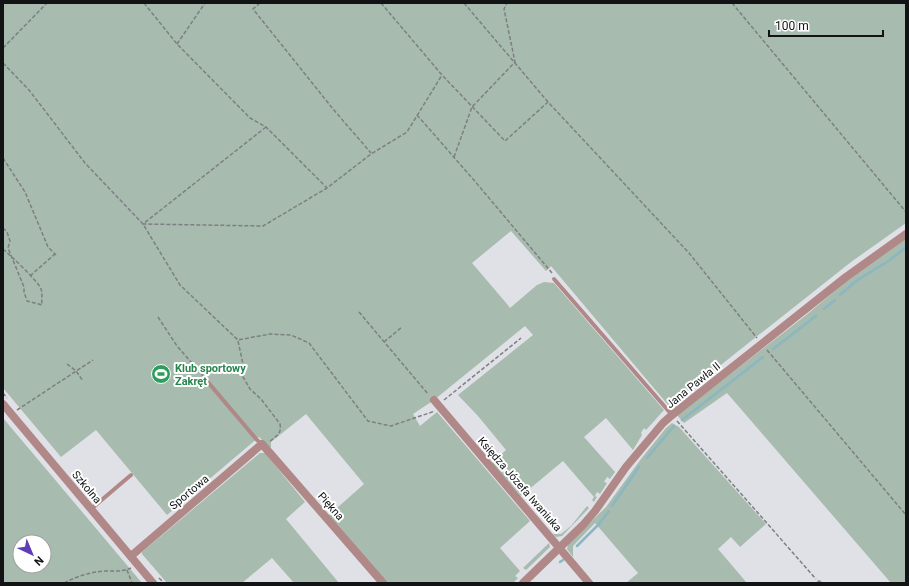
<svg xmlns="http://www.w3.org/2000/svg" width="909" height="586" font-family="Roboto,sans-serif">
	<rect width="100%" height="100%" fill="#dfe1e7"/>
	<g fill="#a7bbae" fill-rule="evenodd">
		<polygon points="3,3 906,3 906,223 851,262 669,406 551,266 546,271 511,231 472,263 507,304 510,308 537,285 544,282 554,283 664,410 646,430 644,428 641,433 642,435 633,450 606,418 584,437 615,472 610,479 607,477 604,482 607,483 600,494 597,492 595,496 597,497 594,502 592,500 594,497 563,461 521,496 492,463 506,450 478,416 458,395 533,335 525,326 434,400 413,414 420,426 437,412 530,521 500,548 520,571 515,576 518,578 513,583 386,583 328,516 364,484 306,414 271,442 271,448 259,437 167,515 96,430 61,457 3,388"/>
		<polygon points="906,238 906,583 891,583 727,393 684,423 677,415 805,316 859,271"/>
		<path d="M3 418 142 583H3ZM20 542H44V566H20Z"/>
		<polygon points="672,423 679,427 766,524 740,547 731,537 718,549 747,583 626,583 638,573 595,523 573,546 573,557 567,549 568,544 606,507 641,459 666,428"/>
		<polygon points="260,453 265,453 305,502 286,519 339,583 294,583 272,558 242,583 167,583 142,554 142,552"/>
		<polygon points="587,506 589,508 565,533 562,536 556,537 553,534 561,534 571,526"/>
		<polygon points="549,543 550,547 526,570 523,568"/>
	</g>
	<g fill="none" stroke-linecap="round" stroke-linejoin="round">
		<g stroke="#8ab7c1" stroke-width="2.5">
			<polyline points="840,295 856,281 890,260 906,247"/>
			<polyline points="824,309 835,300"/>
			<polyline points="773,349 816,316"/>
			<polyline points="682,420 763,357"/>
			<polyline points="647,458 674,426"/>
			<polyline points="612,506 639,467"/>
			<polyline points="577,546 599,524 609,511"/>
			<polyline points="560,562 563,560"/>
		</g>
		<g stroke="#7e7f83" stroke-width="1.5" stroke-dasharray="4 2" stroke-linecap="butt">
			<polyline points="144,3 177,44 250,118 266,127 327,188 371,154 407,132 442,75"/>
			<polyline points="260,3 253,9 333,109 371,153"/>
			<polyline points="381,3 442,75 505,141 548,102"/>
			<polyline points="464,3 548,102 689,253 757,338"/>
			<polyline points="732,3 906,212"/>
			<polyline points="177,44 205,3"/>
			<polyline points="3,48 47,3"/>
			<polyline points="3,63 29,90 85,163 143,224 180,285 238,340 270,334 291,335 309,343 368,421 391,426 435,411"/>
			<polyline points="417,115 473,179 552,273"/>
			<polyline points="266,127 143,224 263,226 327,188"/>
			<polyline points="454,157 472,107 515,62 504,9 507,3"/>
			<polyline points="3,158 25,192 48,247 56,255"/>
			<path d="M3 228 7 232 10 241 8 248 24 287V292L27 301 42 305C41 299 43 294 41 289 39 282 10 255 3 249"/>
			<polyline points="30,276 55,254"/>
			<polyline points="359,312 428,394"/>
			<polyline points="158,317 177,346 204,377"/>
			<path d="M238 341 243 364V377L250 389 261 399 280 424C282 434 276 436 269 442"/>
			<polyline points="384,342 402,327"/>
			<polyline points="767,350 906,515"/>
			<polyline points="67,364 76,371 83,381"/>
			<polyline points="3,393 7,398"/>
			<polyline points="444,400 521,338"/>
			<polyline points="17,410 93,360"/>
			<polyline points="677,421 816,579"/>
			<polyline points="127,570 132,583"/>
			<polyline points="159,578 164,583"/>
			<path d="M64 583C78 576 90 572 105 571 114 571 122 572 131 568"/>
		</g>
		<g stroke="#b08887" stroke-width="4">
			<polyline points="554,279 672,415"/>
			<polyline points="207,381 257,440 262,444"/>
			<polyline points="91,509 131,475"/>
			<polyline points="819,582 820,583"/>
		</g>
		<g stroke="#b08887" stroke-width="8">
			<polyline points="434,400 589,583"/>
			<polyline points="3,404 153,583"/>
			<polyline points="131,556 262,444 383,583"/>
			<polyline points="523,583 583,525 595,511 626,467 663,423 672,415 846,277 906,234"/>
		</g>
	</g>
	<defs>
		<g id="stadium-disc" transform="scale(1)"><circle r="9.5" fill="#2e9e5b" stroke="#fff"/><path d="M0-5a6.5 5 0 1 0 0 10a6.5 5 0 1 0 0-10ZM-3.5-1.8h7v3.6h-7Z" fill="#fff"/></g>
	</defs>
	<g fill-rule="evenodd">
		<use href="#stadium-disc" x="161" y="374"/>
	</g>
	<g text-anchor="middle" stroke-width="4" stroke-linejoin="round" paint-order="stroke">
		<g font-size="11" font-weight="bold" fill="#27864d" stroke="#fff" text-anchor="start">
			<text x="175" y="372">Klub sportowy<tspan x="175" dy="13">Zakręt</tspan></text>
		</g>
		<g font-size="11" fill="#121315" stroke="#fff">
			<text transform="translate(693 385) rotate(-39)" y="4">Jana Pawła II</text>
			<text transform="translate(520 484) rotate(49)" y="4">Księdza Józefa Iwaniuka</text>
			<text transform="translate(87 487) rotate(50)" y="4">Szkolna</text>
			<text transform="translate(189 492) rotate(-40)" y="4">Sportowa</text>
			<text transform="translate(331 506) rotate(49)" y="4">Piękna</text>
		</g>
	</g>
	<rect width="909" height="586" fill="none" stroke="#121315" stroke-width="8"/>
	<g transform="translate(32 554) rotate(136)"><circle r="19" fill="#ffffff" stroke="#a0a1a1"/>
	<path d="M0-3L7 15L0 10L-7 15Z" fill="#5e3db5"/>
	<text y="-6" font-size="11" font-weight="bold" text-anchor="middle" fill="#121315">N</text>
	</g>
	<path d="M769 30v6h114v-6" fill="none" stroke="#121315" stroke-width="2"/>
	<text x="775" y="30" font-size="12" fill="#121315" stroke="#ffffff" stroke-width="3" paint-order="stroke">100 m</text>
</svg>
